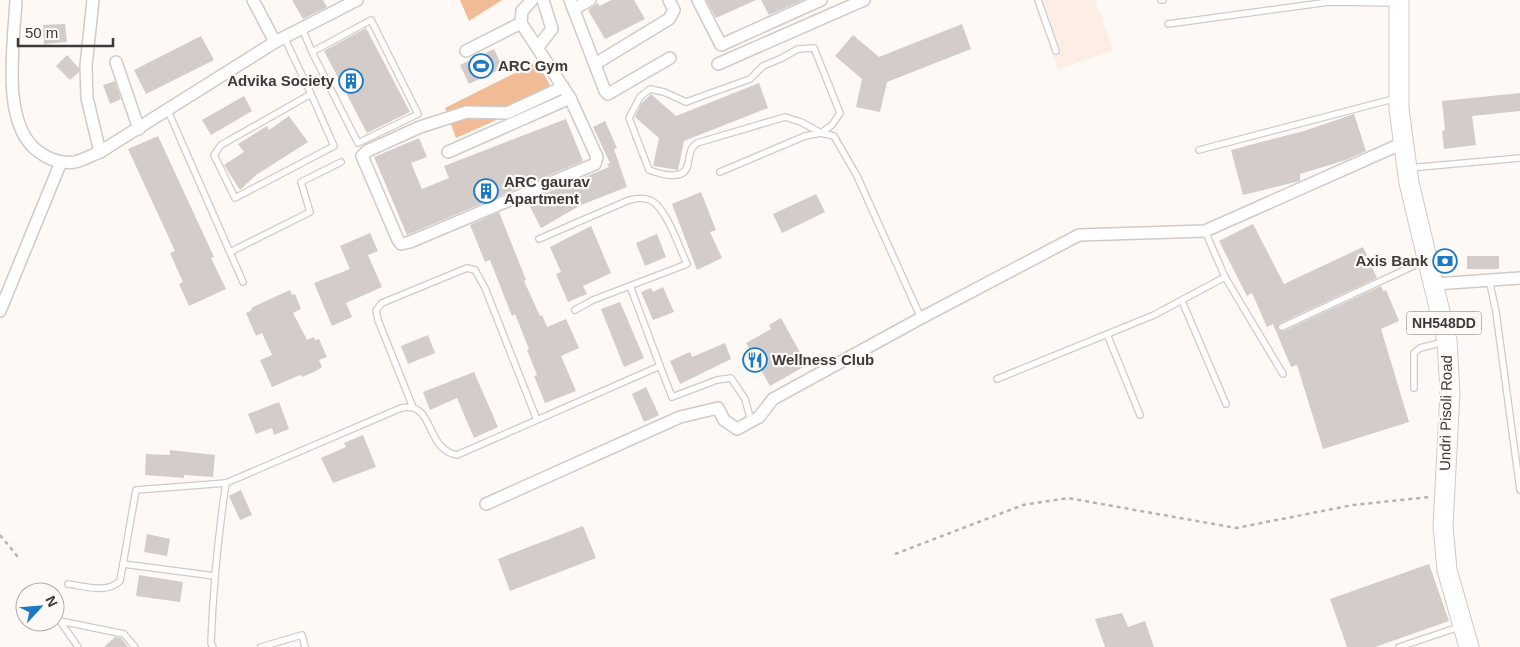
<svg xmlns="http://www.w3.org/2000/svg" width="1520" height="647" font-family="Arial,sans-serif">
	<rect width="100%" height="100%" fill="#fef9f5"/>
	<polygon fill="#fceee5" points="1033,0 1095,0 1113,50 1058,70"/>
	<g fill="#f1bb97">
		<polygon points="460,0 502,0 469,21"/>
		<polygon points="537,62 555,94 456,138 445,108"/>
	</g>
	<g fill="#d3ccc8">
		<polygon points="292,0 323,0 327,7 303,19"/>
		<polygon points="611,0 634,0 645,19 605,39 588,10 598,3 600,6"/>
		<polygon points="706,0 756,0 716,18"/>
		<polygon points="761,0 803,0 769,15"/>
		<polygon points="65,24 67,42 44,44 43,25"/>
		<polygon points="962,24 971,49 887,82 880,112 856,107 862,79 835,56 853,35 879,57"/>
		<polygon points="366,28 410,112 367,133 324,51"/>
		<polygon points="201,36 214,60 146,94 134,70"/>
		<polygon points="494,49 503,68 469,84 460,65"/>
		<polygon points="67,55 79,68 79,72 70,80 56,66"/>
		<polygon points="115,81 121,99 110,104 103,85"/>
		<polygon points="759,83 768,108 684,141 678,170 653,166 659,138 635,117 641,104 651,94 676,116"/>
		<polygon points="1520,93 1520,111 1472,116 1476,145 1444,149 1442,131 1445,130 1442,101"/>
		<polygon points="244,96 252,111 211,135 202,120"/>
		<polygon points="1354,114 1366,151 1346,160 1300,174 1300,181 1243,195 1231,150 1304,131"/>
		<polygon points="289,116 308,142 256,175 240,190 224,165 244,152 238,144 267,126 269,130"/>
		<polygon points="566,119 583,161 407,235 374,157 419,138 427,157 411,163 422,189 449,178 444,166"/>
		<polygon points="605,121 617,148 614,149 627,187 581,205 541,228 527,201 609,167 607,164 610,163 593,127"/>
		<polygon points="158,136 214,257 211,258 226,289 189,306 179,284 183,282 170,253 175,251 128,149"/>
		<polygon points="701,192 716,230 710,232 722,258 697,270 672,204"/>
		<polygon points="816,194 825,212 782,233 773,214"/>
		<polygon points="499,212 526,280 524,281 540,316 542,315 547,327 566,319 579,348 561,356 576,391 545,403 534,376 537,375 527,350 529,349 515,314 512,316 490,260 485,262 470,225"/>
		<polygon points="1253,224 1284,284 1363,247 1377,278 1280,323 1278,329 1284,331 1381,286 1383,291 1386,290 1399,321 1381,329 1409,422 1323,449 1297,365 1291,367 1273,324 1267,327 1252,293 1247,296 1219,241"/>
		<polygon points="591,226 611,273 583,286 587,294 568,302 556,274 561,272 550,247"/>
		<polygon points="370,233 378,251 368,255 382,287 346,303 352,317 332,326 314,283 350,269 340,246"/>
		<polygon points="657,234 666,257 645,266 636,243"/>
		<rect x="1467" y="256" width="32" height="13"/>
		<polygon points="663,287 674,312 653,320 641,292 651,288 653,292"/>
		<polygon points="290,290 292,295 295,294 301,309 293,313 304,334 307,340 314,337 315,340 319,339 327,357 319,360 322,367 314,372 302,377 300,375 272,387 260,360 272,355 262,333 256,336 246,313 252,310 251,308"/>
		<polygon points="620,302 644,358 624,367 601,309"/>
		<polygon points="781,318 807,365 770,386 746,343 771,329 769,325"/>
		<polygon points="428,335 435,353 408,364 401,346"/>
		<polygon points="725,343 731,359 680,384 670,361 690,352 692,357"/>
		<polygon points="474,372 498,427 474,438 457,398 430,410 423,392"/>
		<polygon points="646,387 659,415 644,422 632,394"/>
		<polygon points="279,402 289,429 274,435 272,428 256,434 248,414"/>
		<polygon points="363,435 376,467 333,483 321,458 346,447 344,443"/>
		<polygon points="170,450 215,455 213,477 184,475 184,478 145,475 146,454 170,455"/>
		<polygon points="241,490 252,515 240,520 229,496"/>
		<polygon points="583,526 596,558 510,591 498,559"/>
		<polygon points="147,534 170,539 167,556 144,552"/>
		<polygon points="1429,564 1449,621 1375,647 1347,647 1330,599"/>
		<polygon points="139,575 183,582 180,602 136,596"/>
		<polygon points="1122,613 1128,627 1145,621 1154,647 1105,647 1095,619"/>
		<polygon points="115,637 121,638 128,647 104,647"/>
	</g>
	<g fill="none" stroke-linecap="round" stroke-linejoin="round">
		<g stroke="#d1cac6" stroke-width="8">
			<g id="service">
				<polyline points="1038,0 1056,51"/>
				<polyline points="1161,0 1163,0"/>
				<polygon points="371,20 418,114 358,143 312,52"/>
				<polyline points="1168,24 1329,2 1397,3"/>
				<polyline points="302,28 312,52"/>
				<polyline points="284,37 311,94 221,145 214,155 235,198 334,146 311,94"/>
				<path d="M814 48 840 113 832 125 821 133 801 122 785 117 697 143C689 149 690 155 688 164 685 182 660 174 649 170L629 118 640 97 650 89 664 92 686 102 750 79 763 66 782 58 798 49Z"/>
				<polyline points="168,111 243,282"/>
				<polyline points="1199,150 1397,98"/>
				<polyline points="1409,168 1520,158"/>
				<polyline points="720,172 805,136 821,133 834,136 857,176 921,318"/>
				<polyline points="1205,231 1225,277 1283,374"/>
				<path d="M539 239 629 200C637 198 645 197 652 201 667 210 679 247 687 264L593 300 575 310"/>
				<polyline points="230,252 310,212 301,182 341,162"/>
				<polyline points="1489,279 1496,312 1520,490"/>
				<polyline points="630,286 660,366"/>
				<polyline points="1182,301 1226,404"/>
				<polyline points="1282,327 1424,261"/>
				<polyline points="1107,334 1140,415"/>
				<polyline points="997,379 1154,315 1225,277"/>
				<polyline points="1414,388 1414,353 1420,348 1444,342"/>
				<polyline points="412,405 378,320 376,310 382,303 467,268 475,270 485,288 537,420"/>
				<polyline points="123,564 215,576"/>
				<path d="M68 584C84 586 107 594 120 581L136 490 226 483 401 408C435 400 424 449 457 455L660 366 672 397 717 380 731 378 745 399 751 421"/>
				<polyline points="60,621 124,634 135,647"/>
				<polyline points="60,621 78,647"/>
				<path d="M213 647 211 643C213 589 218 536 226 483"/>
				<polyline points="261,647 302,635 305,647"/>
				<polyline points="1399,647 1459,627"/>
			</g>
		</g>
		<g stroke="#d1cac6" stroke-width="14">
			<g id="minor">
				<path d="M16 0C14 43 0 125 39 152 50 160 61 164 75 162 83 160 92 155 100 152L275 42 357 0"/>
				<polyline points="93,0 86,66 87,98 100,152"/>
				<polyline points="253,0 275,42"/>
				<polyline points="570,0 605,91 608,94 670,58"/>
				<polyline points="698,0 721,45 821,0"/>
				<polyline points="574,9 590,0"/>
				<polyline points="538,47 552,29 543,0"/>
				<polyline points="466,51 521,23"/>
				<polyline points="116,62 139,129"/>
				<polyline points="595,64 669,19 674,10 669,0"/>
				<polyline points="718,64 864,0"/>
				<polyline points="563,87 507,113 467,112 420,127 367,151 362,156 398,240 401,244 410,242 595,164 597,157 570,98"/>
				<polyline points="448,152 570,98 521,23 522,11 532,0"/>
				<polyline points="1435,284 1520,278"/>
				<polyline points="0,311 61,162"/>
				<polyline points="486,504 680,417 718,408 724,420 737,429 759,417 773,399 921,318 1079,235 1205,231 1403,143"/>
			</g>
		</g>
		<g stroke="#d1cac6" stroke-width="21">
			<polyline id="trunk" points="1399,0 1399,109 1409,183 1447,341 1450,392 1443,526 1447,570 1469,647"/>
		</g>
		<g stroke="#b7b4b0" stroke-width="2.5" stroke-dasharray="4 4" stroke-linecap="butt">
			<polyline points="0,535 18,557"/>
			<polyline points="895,554 1023,505 1068,498 1236,528 1353,505 1430,497"/>
		</g>
		<use href="#service" stroke="#fff" stroke-width="5.5"/>
		<use href="#minor" stroke="#fff" stroke-width="11"/>
		<use href="#trunk" stroke="#fff" stroke-width="19"/>
	</g>
	<defs>
		<g id="stadium-ring" transform="scale(1.25)"><circle r="9.5" fill="#fef9f5" stroke="#1b7ac6" stroke-width="1.5"/><path d="M0-5a6.5 5 0 1 0 0 10a6.5 5 0 1 0 0-10ZM-3.5-1.8h7v3.6h-7Z" fill="#1b7ac6"/></g>
		<g id="building-ring" transform="scale(1.25)"><circle r="9.5" fill="#fef9f5" stroke="#1b7ac6" stroke-width="1.5"/><path d="M-4-6H4V6H1V3H-1V6H-4ZM-2.5-4.3h1.7v1.8h-1.7ZM.8-4.3h1.7v1.8H.8ZM-2.5-1h1.7V.8h-1.7ZM.8-1h1.7V.8H.8Z" fill="#1b7ac6"/></g>
		<g id="bank-ring" transform="scale(1.25)"><circle r="9.5" fill="#fef9f5" stroke="#1b7ac6" stroke-width="1.5"/><path d="M-6-4H6V4H-6ZM0-2.3a2.3 2.3 0 1 0 0 4.6a2.3 2.3 0 1 0 0-4.6Z" fill="#1b7ac6"/></g>
		<g id="restaurant-ring" transform="scale(1.25)"><circle r="9.5" fill="#fef9f5" stroke="#1b7ac6" stroke-width="1.5"/><path d="M-5-6h1v4h1v-4h1v4h1v-4h1v5L-1.5 .5V6h-2V.5L-5-1ZM5-6V6H3V1.5H1.5Q1.5-4 5-6Z" fill="#1b7ac6"/></g>
	</defs>
	<g fill-rule="evenodd">
		<use href="#stadium-ring" x="481" y="66"/>
		<use href="#building-ring" x="351" y="81"/>
		<use href="#building-ring" x="486" y="191"/>
		<use href="#bank-ring" x="1445" y="261"/>
		<use href="#restaurant-ring" x="755" y="360"/>
	</g>
	<g text-anchor="middle" stroke-width="4.5" stroke-linejoin="round" paint-order="stroke">
		<rect fill="#fef9f5" stroke="#777471" stroke-width="1" x="1406.5" y="311.5" width="75" height="23" rx="4"/>
		<g font-size="14" font-weight="bold" fill="#3d3b39">
			<text x="1444" y="328">NH548DD</text>
		</g>
		<g font-size="15" font-weight="bold" fill="#3d3b39" stroke="#fef9f5" text-anchor="start">
			<text x="498" y="71">ARC Gym</text>
			<text x="334" y="86" text-anchor="end">Advika Society</text>
			<text x="504" y="187">ARC gaurav<tspan x="504" dy="17">Apartment</tspan></text>
			<text x="1428" y="266" text-anchor="end">Axis Bank</text>
			<text x="772" y="365">Wellness Club</text>
		</g>
		<g font-size="15" fill="#3d3b39" stroke="#fef9f5">
			<text transform="translate(1446 413) rotate(-89)" y="5">Undri Pisoli Road</text>
		</g>
	</g>
	<g transform="translate(40 607) rotate(64)"><circle r="24" fill="#fef9f5" stroke="#b1adaa"/>
	<path d="M0-4L9 19L0 12L-9 19Z" fill="#1b7ac6"/>
	<text y="-8" font-size="14" font-weight="bold" text-anchor="middle" fill="#3d3b39">N</text>
	</g>
	<path d="M18 38v8h95v-8" fill="none" stroke="#3d3b39" stroke-width="2.5"/>
	<text x="25" y="38" font-size="15" fill="#3d3b39" stroke="#fef9f5" stroke-width="4" paint-order="stroke">50 m</text>
</svg>
